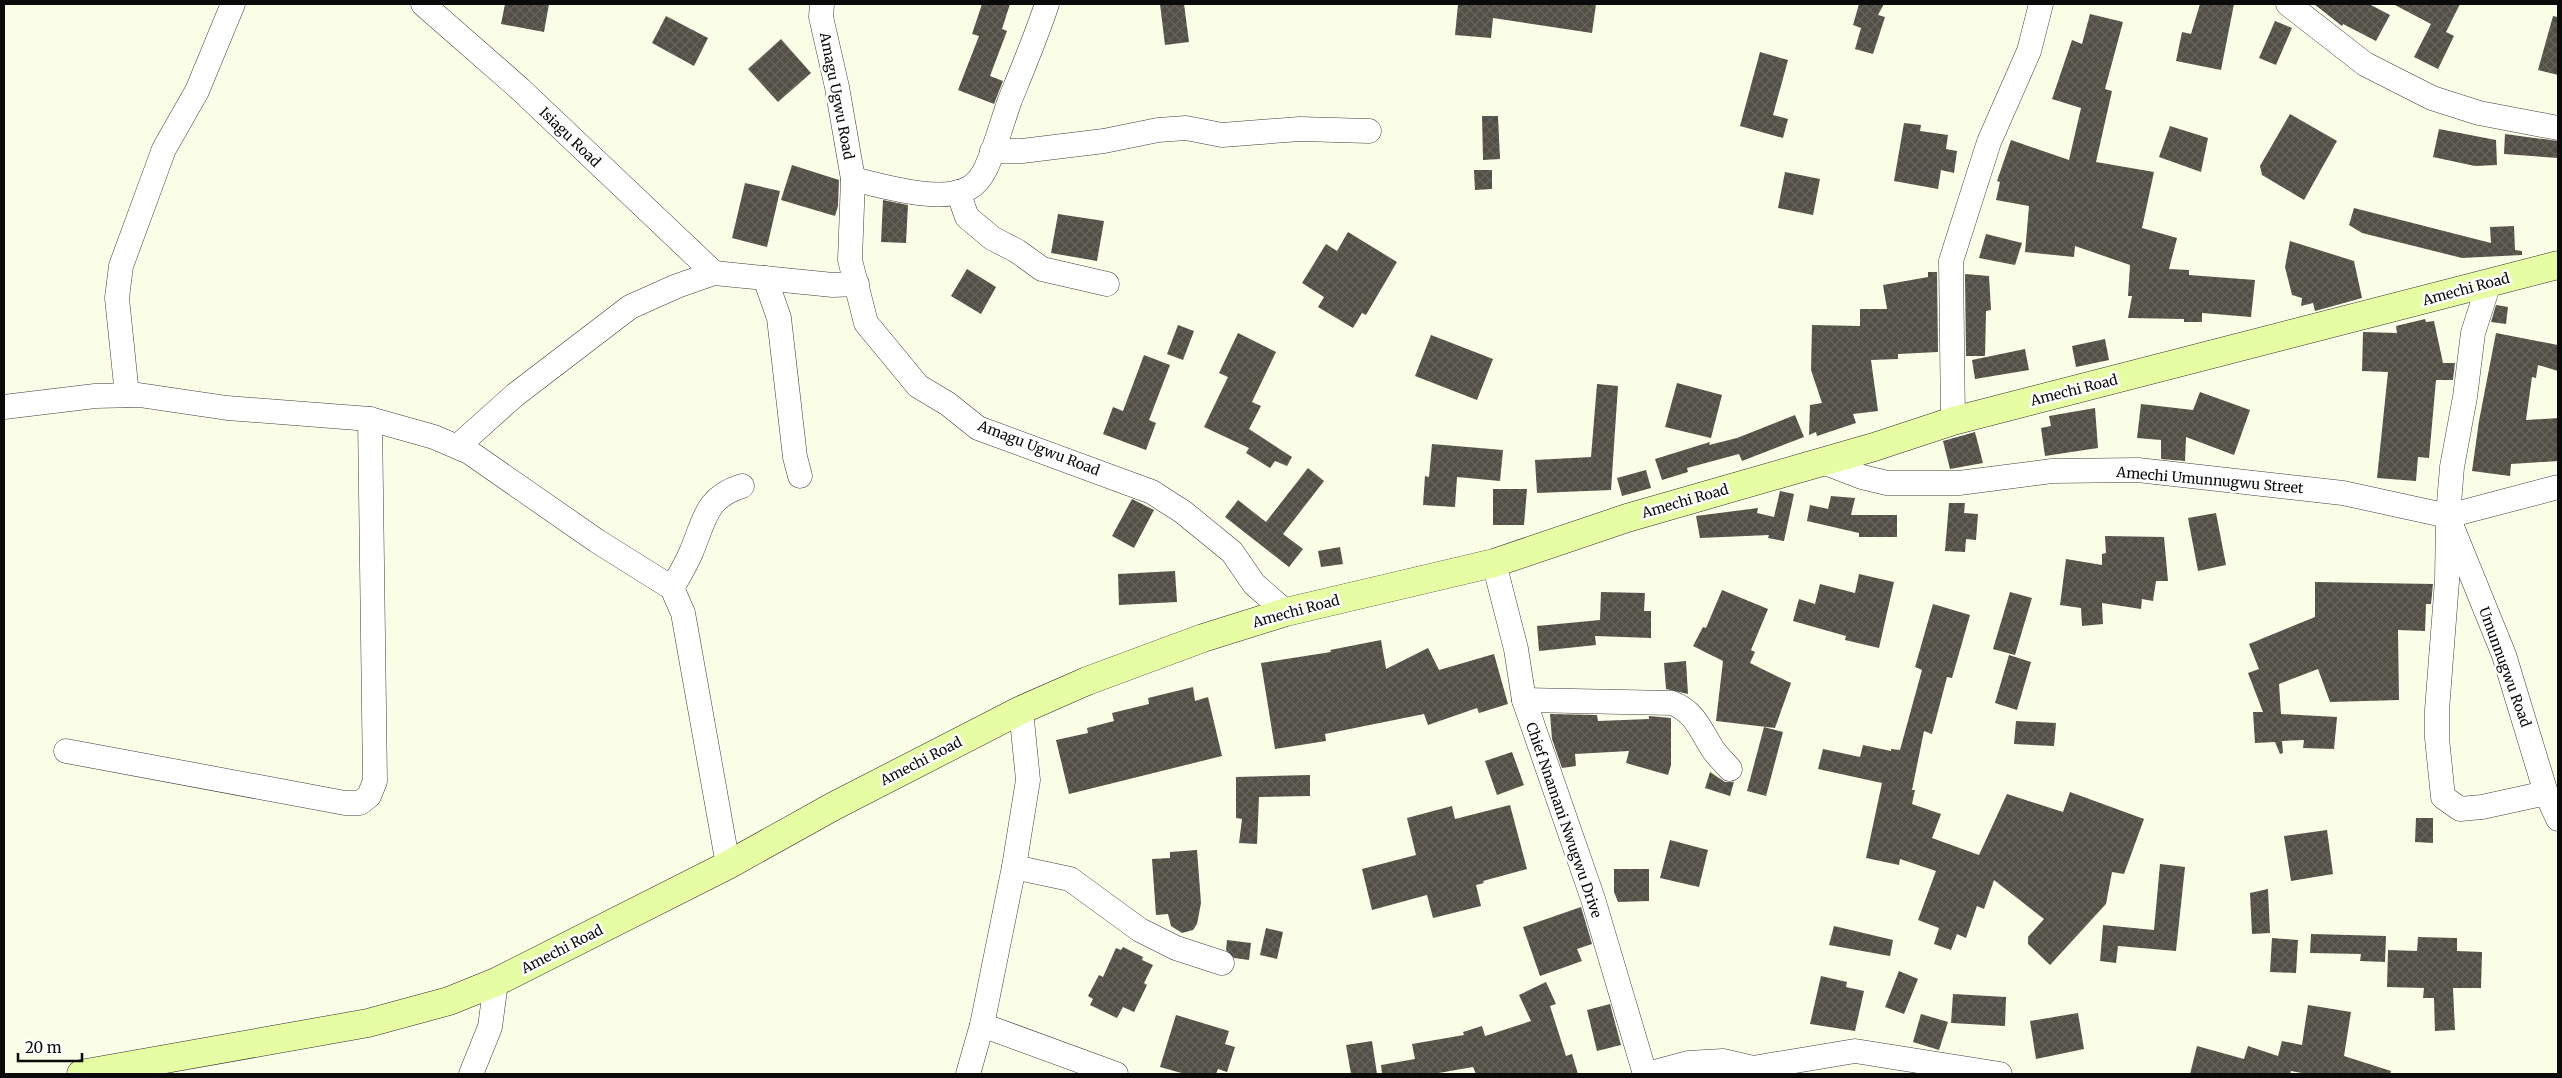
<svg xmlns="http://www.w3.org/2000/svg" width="2562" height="1078" font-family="Merriweather,serif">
	<defs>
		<pattern id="building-cross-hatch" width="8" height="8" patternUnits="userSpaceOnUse" patternTransform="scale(1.25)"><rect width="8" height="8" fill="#524f46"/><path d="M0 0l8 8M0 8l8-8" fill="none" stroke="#66645c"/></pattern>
	</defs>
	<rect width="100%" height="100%" fill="#fbfee7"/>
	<g fill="url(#building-cross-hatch)">
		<polygon points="505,4 549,4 544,32 501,24"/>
		<polygon points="982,4 1010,4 1002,29 1007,31 990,76 1003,81 994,104 958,90 979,36 972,34"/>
		<polygon points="1160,4 1184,4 1189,42 1165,45"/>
		<polygon points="1458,4 1596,4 1592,33 1493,18 1491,38 1455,35"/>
		<polygon points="1859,4 1884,4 1878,15 1885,17 1873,54 1855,49 1861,28 1853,25"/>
		<polygon points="2200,4 2234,4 2221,70 2176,61 2182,32 2191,34"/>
		<polygon points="2314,4 2369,4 2390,15 2376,41 2343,24 2342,26"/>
		<polygon points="2393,4 2460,4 2446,32 2454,36 2438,69 2414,57 2431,24"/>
		<polygon points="2090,14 2123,22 2105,89 2112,91 2096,162 2154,172 2142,228 2177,238 2169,269 2189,270 2189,275 2255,280 2251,317 2202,313 2202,322 2184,322 2184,319 2128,318 2132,296 2128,296 2130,265 2075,246 2074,257 2025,252 2029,206 1996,200 2000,182 1997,181 2011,140 2069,160 2081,108 2052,99 2072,40 2082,44"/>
		<polygon points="666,16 708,38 694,66 652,43"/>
		<polygon points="2553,16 2558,17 2558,75 2538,70"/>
		<polygon points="2275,21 2292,28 2276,65 2259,58"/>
		<polygon points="781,39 811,73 778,102 748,69"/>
		<polygon points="1760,52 1788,60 1773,115 1788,119 1783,138 1740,126"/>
		<polygon points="2290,114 2337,141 2304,200 2262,175 2260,166"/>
		<polygon points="1482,116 1498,116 1500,159 1483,160"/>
		<polygon points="1904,123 1921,125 1920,131 1948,135 1946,149 1957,151 1954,173 1941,170 1938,189 1894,181"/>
		<polygon points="2170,126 2208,138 2201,172 2159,157"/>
		<polygon points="2439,129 2496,140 2497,165 2475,166 2433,157"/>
		<polygon points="2505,134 2558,141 2558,158 2504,154"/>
		<polygon points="792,165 839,180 838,206 835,216 781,200"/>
		<polygon points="1474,170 1492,170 1492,189 1475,190"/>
		<polygon points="1785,172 1820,179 1813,215 1778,208"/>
		<polygon points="745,183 780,191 767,247 732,238"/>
		<polygon points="883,200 908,205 906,243 881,242"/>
		<polygon points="2354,208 2491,243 2490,227 2514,226 2515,250 2522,251 2522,255 2462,258 2362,233 2349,225"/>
		<polygon points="1058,214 1104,221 1097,261 1051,253"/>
		<polygon points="1348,232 1397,262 1366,315 1362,313 1353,328 1318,307 1324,297 1302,283 1326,244 1337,251"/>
		<polygon points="1986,234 2022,243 2015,265 1979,258"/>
		<polygon points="2290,241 2354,261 2362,298 2315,311 2313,303 2301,306 2302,298 2292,295 2285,267"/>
		<polygon points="967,269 996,287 981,314 951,296"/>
		<polygon points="1928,272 1937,272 1938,352 1898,354 1898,359 1871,360 1878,411 1853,414 1856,423 1817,436 1816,432 1809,435 1810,405 1822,403 1811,370 1812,325 1860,326 1860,309 1887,309 1883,285 1928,277"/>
		<polygon points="1965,274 1989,276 1991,310 1986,311 1985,356 1966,356"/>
		<polygon points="2496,305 2508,307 2506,324 2491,322"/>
		<polygon points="2425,319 2426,322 2434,321 2443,363 2455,363 2453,380 2436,380 2429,458 2418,457 2416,481 2377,478 2388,372 2362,371 2363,332 2397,333 2396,326"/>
		<polygon points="1178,325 1194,331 1183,360 1167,354"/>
		<polygon points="1238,333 1276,352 1252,402 1261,406 1249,429 1292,457 1287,466 1275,461 1270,468 1246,453 1249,448 1204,427 1228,377 1219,373"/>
		<polygon points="2496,333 2558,345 2558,371 2538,365 2536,378 2532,377 2526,420 2558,418 2558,461 2511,464 2510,476 2472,471 2479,421"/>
		<polygon points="1431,335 1493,359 1477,400 1415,376"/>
		<polygon points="2105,339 2109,360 2076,367 2072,346"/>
		<polygon points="2025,349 2029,370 1975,379 1972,360"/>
		<polygon points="1144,355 1170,365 1149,420 1156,423 1146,450 1103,434 1113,407 1123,411"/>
		<polygon points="1677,383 1722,395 1711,438 1665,427"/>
		<polygon points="1597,384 1618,386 1611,490 1537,493 1535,460 1591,457"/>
		<polygon points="2200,392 2250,410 2234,455 2186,437 2185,461 2161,459 2161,440 2137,438 2141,404 2193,410"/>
		<polygon points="2095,408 2098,448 2045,456 2041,428 2051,426 2049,416"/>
		<polygon points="1795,415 1804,437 1742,461 1739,454 1687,468 1688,472 1662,480 1655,459 1710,442 1709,445 1737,438"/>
		<polygon points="1975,432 1983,463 1950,469 1943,441"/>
		<polygon points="1432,444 1503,450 1500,481 1457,477 1455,507 1423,505 1425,476 1429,477"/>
		<polygon points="1308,468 1324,481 1283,534 1303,549 1289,567 1225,517 1238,500 1266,522"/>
		<polygon points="1646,470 1651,488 1622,496 1617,478"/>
		<polygon points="1493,489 1527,489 1524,525 1493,525"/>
		<polygon points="1780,491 1794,494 1784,541 1768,538 1769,535 1700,538 1696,516 1758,508 1757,513 1774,517"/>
		<polygon points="1831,496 1855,498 1851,515 1897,515 1897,537 1859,537 1859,533 1807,521 1810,505 1828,509"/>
		<polygon points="1132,499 1154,510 1134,548 1112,536"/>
		<polygon points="1949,503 1965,503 1964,513 1978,514 1976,540 1966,539 1965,552 1945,551"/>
		<polygon points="2216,513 2226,565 2198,571 2188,518"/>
		<polygon points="2105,536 2164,537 2168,581 2156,581 2153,601 2142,599 2141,609 2102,603 2103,624 2082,626 2081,608 2060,605 2066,559 2102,565 2102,554 2106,553"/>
		<polygon points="1340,547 1343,564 1321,567 1318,551"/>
		<polygon points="1175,571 1177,602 1119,605 1118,574"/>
		<polygon points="1859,574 1894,582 1879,648 1845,640 1846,636 1793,621 1799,599 1815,604 1820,584 1855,593"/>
		<polygon points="2315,582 2433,584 2431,604 2426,604 2425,631 2398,630 2399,700 2330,702 2318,669 2279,684 2281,714 2337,717 2334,749 2303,748 2304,740 2282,741 2283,753 2280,754 2275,742 2255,743 2253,712 2263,712 2248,673 2259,669 2249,644 2315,617"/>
		<polygon points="1722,590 1768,609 1751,650 1755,652 1750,663 1791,683 1775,728 1716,721 1723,661 1693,646 1703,627 1706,628"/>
		<polygon points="1601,592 1645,593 1644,611 1651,611 1651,638 1595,636 1596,645 1539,651 1537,626 1600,620"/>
		<polygon points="2010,592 2032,598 2015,655 1993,649"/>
		<polygon points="1933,604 1970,615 1952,678 1947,677 1932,734 1924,731 1912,790 1915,790 1912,804 1941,814 1932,838 1979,855 2007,794 2063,812 2070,792 2144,819 2124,874 2112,872 2106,904 2050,965 2028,944 2028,937 2044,919 1994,880 1984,909 1977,906 1966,938 1957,934 1951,950 1934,944 1939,928 1918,920 1936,871 1900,859 1899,865 1866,858 1882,783 1818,769 1823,749 1860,757 1863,745 1891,751 1891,749 1900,750 1922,670 1915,667"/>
		<polygon points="1381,640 1386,669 1428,648 1439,670 1494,654 1508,704 1479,713 1477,708 1428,725 1424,714 1325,734 1326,741 1275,749 1261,663 1331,652 1330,650"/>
		<polygon points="2009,655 2031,662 2017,710 1995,703"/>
		<polygon points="1686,661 1688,694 1666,689 1664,663"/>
		<polygon points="1193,687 1195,701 1208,697 1222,756 1069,794 1056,740 1088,733 1087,728 1114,721 1112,713 1149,704 1148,698"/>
		<polygon points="1550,714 1597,715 1598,721 1649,719 1649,716 1671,718 1671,765 1668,775 1626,763 1629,751 1575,754 1576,766 1562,768 1552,739"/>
		<polygon points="2016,721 2056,723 2054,746 2014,744"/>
		<polygon points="1764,727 1783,732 1766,796 1747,791"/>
		<polygon points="1512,752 1524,785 1497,795 1485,761"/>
		<polygon points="1710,772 1725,782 1734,782 1730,796 1705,788"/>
		<polygon points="1310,775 1310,796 1259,797 1257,844 1239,843 1242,819 1236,818 1236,777"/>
		<polygon points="1510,805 1527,869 1483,881 1484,883 1476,885 1481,906 1433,918 1427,895 1372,910 1362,869 1416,855 1407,818 1452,806 1455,819"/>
		<polygon points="2416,818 2433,818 2433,843 2415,842"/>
		<polygon points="2327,830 2333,874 2291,881 2284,836"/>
		<polygon points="1670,840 1708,850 1699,887 1660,878"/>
		<polygon points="1197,850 1201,903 1197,924 1193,930 1182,933 1171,926 1168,914 1156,915 1152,859 1170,858 1170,852"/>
		<polygon points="2160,864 2185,867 2176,951 2118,946 2116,963 2100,961 2103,925 2154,930"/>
		<polygon points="1614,869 1649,869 1649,901 1618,902 1614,892"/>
		<polygon points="2268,889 2270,933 2252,934 2250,893"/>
		<polygon points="1581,907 1592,944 1577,949 1582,961 1540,976 1523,927"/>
		<polygon points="1834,926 1893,940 1890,956 1829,945"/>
		<polygon points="1266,928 1283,932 1277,959 1260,955"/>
		<polygon points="2311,934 2386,936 2385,962 2360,961 2361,954 2310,953"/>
		<polygon points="2418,937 2457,938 2457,951 2482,952 2481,988 2453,988 2455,1030 2435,1031 2434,998 2423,998 2424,988 2387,987 2388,950 2417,951"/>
		<polygon points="2272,938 2298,940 2296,973 2270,972"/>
		<polygon points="1227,940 1251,943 1249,960 1234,958 1226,950"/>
		<polygon points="1123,947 1143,957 1142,960 1153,965 1144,983 1147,985 1134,1012 1123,1007 1117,1018 1090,1005 1093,999 1088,996 1099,975 1103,977 1116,948 1121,950"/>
		<polygon points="1899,971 1918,979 1904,1014 1885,1007"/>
		<polygon points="1821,976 1847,982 1846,987 1864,991 1855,1031 1810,1024"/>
		<polygon points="1546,982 1556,1004 1550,1006 1566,1056 1572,1054 1578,1074 1476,1074 1473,1067 1433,1074 1382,1074 1381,1065 1415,1059 1412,1044 1464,1035 1463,1032 1482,1026 1485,1036 1531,1021 1519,995"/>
		<polygon points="1953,994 2006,997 2005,1026 1951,1023"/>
		<polygon points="1610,1004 1621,1045 1597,1051 1587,1010"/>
		<polygon points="2308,1005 2351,1012 2344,1056 2391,1071 2390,1074 2307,1074 2291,1071 2290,1074 2190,1074 2197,1046 2244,1059 2248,1046 2278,1056 2282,1041 2302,1045"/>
		<polygon points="2078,1013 2084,1049 2036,1059 2030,1021"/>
		<polygon points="1921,1014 1948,1022 1939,1050 1913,1042"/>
		<polygon points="1176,1015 1229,1031 1225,1044 1235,1047 1227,1072 1218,1069 1216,1074 1185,1074 1160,1067"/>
		<polygon points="1372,1041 1377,1074 1351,1074 1346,1045"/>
	</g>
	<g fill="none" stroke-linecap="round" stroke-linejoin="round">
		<g stroke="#3d3d3d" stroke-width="25">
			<g id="minor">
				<polyline points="423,4 520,89 714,273"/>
				<polyline points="822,4 821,17 837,87 853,179 850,260 866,323 918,386 948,404 978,428 1152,492 1183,512 1232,552 1254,584 1286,612"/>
				<polyline points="2288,4 2365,64 2432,98 2479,113 2558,128"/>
				<polyline points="992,151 1022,151 1104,141 1158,130 1186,128 1222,135 1300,129 1369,131"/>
				<path d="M853 179C882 186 942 204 969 188 977 184 982 176 986 168 996 146 1002 122 1010 100 1023 68 1036 37 1047 4"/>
				<polyline points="958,192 967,217 992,238 1017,251 1042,269 1107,284"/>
				<polyline points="765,278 779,318 795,457 800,476"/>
				<polyline points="2489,283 2473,333 2465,397 2452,467 2448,516 2447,581 2437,710 2437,738 2443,797 2460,809 2482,807 2546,793"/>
				<polyline points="127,395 117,298 121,266 164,149 197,91 233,4"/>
				<polyline points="4,407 95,396 139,395 227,408 370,419 434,437 469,452 597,541 672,588 683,613 728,865"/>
				<polyline points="1953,421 1951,261 1989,142 2029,51 2041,4"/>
				<polyline points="458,446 515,395 630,307 677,286 714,273 833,285 857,284"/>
				<polyline points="1823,462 1862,477 1887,483 1959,483 2052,471 2138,470 2343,493 2448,516 2558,487"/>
				<polyline points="2452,527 2504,655 2546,793 2558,819"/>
				<polyline points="1494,563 1516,649 1524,700 1593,899 1645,1074"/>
				<path d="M672 588C679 576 687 563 692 550 705 519 706 497 742 486"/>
				<path d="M1524 700 1672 703C1694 711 1700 729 1712 748 1717 756 1724 762 1730 769"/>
				<polyline points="66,751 345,803 360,803 369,796 375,781 370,419"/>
				<polyline points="1014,867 1070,879 1140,930 1176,948 1222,963"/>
				<polyline points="982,1025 1116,1074"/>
				<polyline points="471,1074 490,1027 496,982"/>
				<polyline points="968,1074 982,1025 1014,867 1028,780 1021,710"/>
				<polyline points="1647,1074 1688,1063 1723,1061 1753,1068 1855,1051 2000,1074"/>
			</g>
		</g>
		<g stroke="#2c2c2c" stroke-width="29">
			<polyline id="secondary" points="81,1074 368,1023 449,1001 496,982 728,865 834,806 1021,710 1087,681 1203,638 1286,612 1494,563 1627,518 1874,447 1953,421 2558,265"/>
		</g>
		<use href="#minor" stroke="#fff" stroke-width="24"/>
		<use href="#secondary" stroke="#e7fda4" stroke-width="28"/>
	</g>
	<g text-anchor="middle" stroke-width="5" stroke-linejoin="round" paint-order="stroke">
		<g font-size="14" fill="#0a0a0a" stroke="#fff">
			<text transform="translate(837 96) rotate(79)" y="5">Amagu Ugwu Road</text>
			<text transform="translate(570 137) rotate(44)" y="5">Isiagu Road</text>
			<text transform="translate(2466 289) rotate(-15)" y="5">Amechi Road</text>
			<text transform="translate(2074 390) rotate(-14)" y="5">Amechi Road</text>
			<text transform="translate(1039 448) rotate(21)" y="5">Amagu Ugwu Road</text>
			<text transform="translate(2210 480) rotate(5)" y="5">Amechi Umunnugwu Street</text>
			<text transform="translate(1685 501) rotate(-16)" y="5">Amechi Road</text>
			<text transform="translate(1296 611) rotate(-15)" y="5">Amechi Road</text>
			<text transform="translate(2505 667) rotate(70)" y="5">Umunnugwu Road</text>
			<text transform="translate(921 761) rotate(-27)" y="5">Amechi Road</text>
			<text transform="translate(1564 820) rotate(71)" y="5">Chief Nnamani Nwugwu Drive</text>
			<text transform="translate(562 949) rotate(-27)" y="5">Amechi Road</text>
		</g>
	</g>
	<rect width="2562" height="1078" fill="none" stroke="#0a0a0a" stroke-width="10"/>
	<path d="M18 1053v8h64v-8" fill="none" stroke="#0a0a0a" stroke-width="2.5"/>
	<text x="25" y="1053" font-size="15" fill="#0a0a0a" stroke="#ffffff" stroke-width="4" paint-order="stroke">20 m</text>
</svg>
